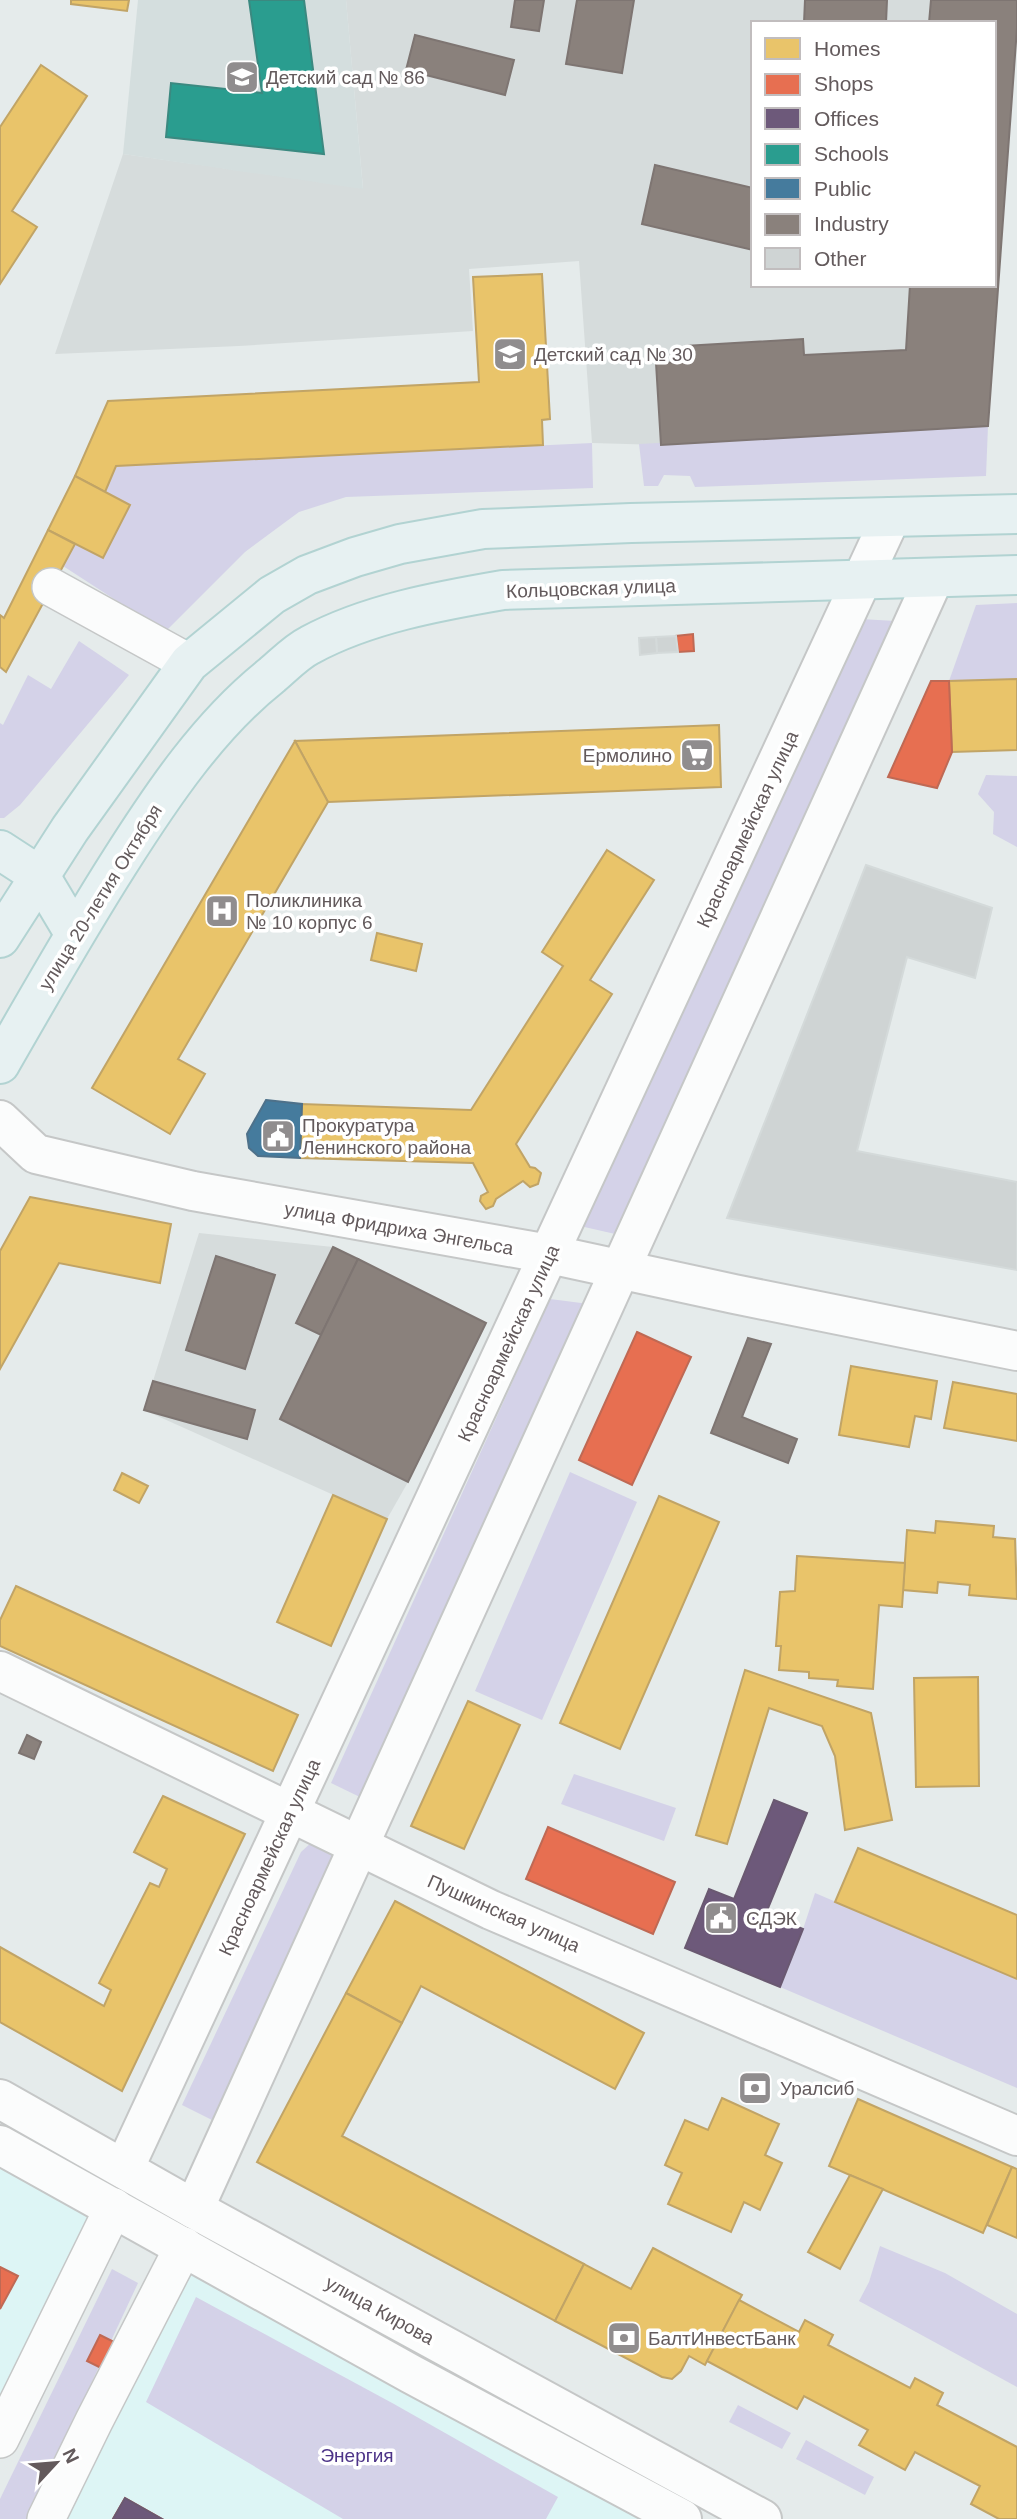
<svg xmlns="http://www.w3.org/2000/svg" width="1017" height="2519" font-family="Helvetica,sans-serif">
	<rect width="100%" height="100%" fill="#e5ebeb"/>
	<g fill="#ddf5f5">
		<polygon points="0,2157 104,2213 0,2426"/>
		<polygon points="184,2246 682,2519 46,2519"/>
	</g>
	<g fill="#d6dcdc" fill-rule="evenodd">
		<path d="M346 0H1017L988 426 661 445 592 443 579 261 469 269 473 331 239 346 55 354 123 154 363 188ZM753 23H994V285H753Z"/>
		<polygon points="199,1233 333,1247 486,1323 408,1482 387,1519 144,1410"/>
	</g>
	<polygon fill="#d4dede" points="138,0 346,0 363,189 123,154"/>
	<g fill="#d4d2e8">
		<polygon points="988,426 986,476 695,487 690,476 664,475 658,486 644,486 639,444"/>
		<polygon points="592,443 593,488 346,497 299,512 245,552 165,632 63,566 75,544 130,505 105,492 116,466"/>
		<polygon points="1017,603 1017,679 949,681 976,605"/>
		<polygon points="861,619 895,621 624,1236 580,1226"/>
		<polygon points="79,641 129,675 20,805 4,818 0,818 0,723 3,725 28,675 51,689"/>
		<polygon points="986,775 1017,776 1017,847 993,834 994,812 978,794"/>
		<polygon points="550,1299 589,1304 364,1799 331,1783"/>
		<polygon points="570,1472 637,1502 542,1720 475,1691"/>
		<polygon points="574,1774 676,1808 664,1841 561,1804"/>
		<polygon points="313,1841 336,1852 224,2126 182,2105 301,1852"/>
		<polygon points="815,1893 1017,1979 1017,2088 780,1987 803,1929"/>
		<polygon points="880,2246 945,2273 1017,2314 1017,2387 859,2301 869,2282"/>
		<polygon points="112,2269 138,2283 28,2519 0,2519 0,2499"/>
		<polygon points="196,2297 394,2404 558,2497 546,2519 343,2519 146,2402"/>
		<polygon points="738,2405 791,2433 782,2449 729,2422"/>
		<polygon points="806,2440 874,2477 865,2495 796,2459"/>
	</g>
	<g fill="#e9c46a" stroke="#c1a466" stroke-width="2">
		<polygon points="71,0 129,0 127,11 71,4"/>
		<polygon points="41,65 87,96 12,211 37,227 0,284 0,127"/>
		<polygon points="542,274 550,419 542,420 543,445 116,466 105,492 75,476 108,401 479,382 473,277"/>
		<polygon points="75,476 130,505 103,558 48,530"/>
		<polygon points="48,530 75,544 6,672 0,667 0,615 4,618"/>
		<polygon points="1017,679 1017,750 952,752 949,681"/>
		<polygon points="719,725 721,787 328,802 295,741"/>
		<polygon points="295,741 328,802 178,1059 205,1074 170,1134 92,1088"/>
		<polygon points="607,850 654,880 590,980 612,994 516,1144 530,1167 535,1168 541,1173 538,1184 530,1187 523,1181 496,1199 493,1206 486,1209 480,1201 481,1196 488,1192 473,1163 300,1158 302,1104 471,1110 563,966 542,952"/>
		<polygon points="377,933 422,944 416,971 371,960"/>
		<polygon points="30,1197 171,1224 160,1283 59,1263 0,1369 0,1251"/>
		<polygon points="851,1366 937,1381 931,1419 915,1416 909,1447 839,1435"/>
		<polygon points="953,1382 1017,1394 1017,1441 944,1428"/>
		<polygon points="122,1473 148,1486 139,1503 114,1490"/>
		<polygon points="333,1495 387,1519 331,1646 277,1622"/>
		<polygon points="659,1496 719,1522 620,1749 560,1723"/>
		<polygon points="936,1521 994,1526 993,1537 1015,1539 1017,1599 969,1595 970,1585 938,1582 937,1593 903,1590 907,1530 935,1533"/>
		<polygon points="797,1556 905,1563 902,1607 879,1605 873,1689 837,1686 838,1680 809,1678 809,1672 779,1670 781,1646 776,1646 780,1592 795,1591"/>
		<polygon points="16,1586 298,1715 273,1771 0,1646 0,1620"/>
		<polygon points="745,1670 871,1713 892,1820 845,1830 835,1756 822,1726 769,1708 727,1844 696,1835"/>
		<polygon points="978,1677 979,1786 916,1787 914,1678"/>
		<polygon points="468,1701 520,1725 464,1849 411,1826"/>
		<polygon points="163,1796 245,1834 122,2091 0,2022 0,1947 104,2006 111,1990 99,1983 150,1883 159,1887 167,1869 134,1852"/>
		<polygon points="858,1848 1017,1915 1017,1979 835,1902"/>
		<polygon points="395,1901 644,2033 615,2089 421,1986 402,2023 346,1993"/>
		<polygon points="346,1993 402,2023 342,2136 584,2264 555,2321 257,2162"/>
		<polygon points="722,2098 779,2124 765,2155 782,2163 760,2210 744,2202 731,2232 668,2204 682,2173 665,2165 685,2120 708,2130"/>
		<polygon points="858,2099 1012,2167 983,2233 829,2166"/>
		<polygon points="1012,2167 1017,2169 1017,2238 987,2225"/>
		<polygon points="850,2175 883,2189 840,2269 808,2252"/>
		<polygon points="653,2248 742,2295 705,2365 689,2356 681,2371 672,2379 662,2377 555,2321 584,2264 631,2289"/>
		<polygon points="739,2300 799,2332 805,2320 833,2335 828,2345 910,2388 915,2378 943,2393 937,2405 1017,2447 1017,2519 999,2519 971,2504 980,2486 915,2452 905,2470 859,2445 868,2430 804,2396 797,2409 707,2361"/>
	</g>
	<g fill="#e76f51" stroke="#bf6954" stroke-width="2">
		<polygon points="693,634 694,651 678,652 676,636"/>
		<polygon points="931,681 949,681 952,752 937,788 888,777"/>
		<polygon points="637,1332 691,1357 632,1485 579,1460"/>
		<polygon points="548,1827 675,1882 653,1934 526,1879"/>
		<polygon points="0,2267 18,2276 0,2309"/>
		<polygon points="100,2335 116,2343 103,2369 87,2361"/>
		<polygon points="125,2498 162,2519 113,2519"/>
	</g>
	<g fill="#6d597a" stroke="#6a5971" stroke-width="2">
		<polygon points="774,1800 807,1813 766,1913 803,1929 780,1987 685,1948 709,1889 734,1899"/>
		<polygon points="125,2498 162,2519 113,2519"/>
	</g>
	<polygon fill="#2a9d8f" stroke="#3b8980" stroke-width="2" points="249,0 304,0 324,154 166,137 171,83 262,93"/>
	<polygon fill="#457b9d" stroke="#4e718a" stroke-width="2" points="266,1100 302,1104 300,1158 258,1156 249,1148 247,1134"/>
	<g fill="#8a817c" stroke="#7e7572" stroke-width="2">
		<polygon points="515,0 544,0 539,31 511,27"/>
		<polygon points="577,0 634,0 622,73 566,64"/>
		<polygon points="805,0 887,0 886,23 804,23"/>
		<polygon points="931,0 1017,0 1017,28 988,426 661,445 656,363 686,362 685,346 803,339 804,355 906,350 910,285 994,285 994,23 929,23"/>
		<polygon points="415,35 514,60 505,95 406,70"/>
		<polygon points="655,165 753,188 753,250 642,224"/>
		<polygon points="333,1247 358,1259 321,1335 296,1323"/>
		<polygon points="216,1256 275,1275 245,1369 186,1350"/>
		<polygon points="358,1259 486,1323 408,1482 280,1419"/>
		<polygon points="748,1338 771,1344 742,1417 797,1439 788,1463 711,1433"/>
		<polygon points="153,1381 255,1410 247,1439 144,1410"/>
		<polygon points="27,1735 41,1742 34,1759 19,1753"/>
	</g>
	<g fill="#cfd4d4" stroke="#d4dada" stroke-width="2">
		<polygon points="676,636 678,652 657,653 656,637"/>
		<polygon points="656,637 657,653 640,655 639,638"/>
		<polygon points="866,865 992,908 975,978 907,957 857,1151 1017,1182 1017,1270 727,1218"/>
	</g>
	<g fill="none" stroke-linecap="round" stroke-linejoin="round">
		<g stroke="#c5c7c7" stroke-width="40">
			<g id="street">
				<polyline points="51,587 189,663"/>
				<polyline points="0,2439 114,2207"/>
				<polyline points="46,2519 94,2421 184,2246"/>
			</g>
		</g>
		<g stroke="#c5c7c7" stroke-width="42">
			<g id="secondary">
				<polyline points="0,1120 36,1154 193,1191 549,1254 734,1294 1017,1351"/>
				<polyline points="0,1671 491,1910 1017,2136"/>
				<polyline points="0,2099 194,2209 762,2519"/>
				<polyline points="0,2145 411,2374 682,2519"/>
				<polyline points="124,2169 891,517"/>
				<polyline points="194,2209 934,578"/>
			</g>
		</g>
		<g stroke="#b2d3d2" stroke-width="42">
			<g id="primary">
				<polyline points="0,850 40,876 74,933"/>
				<polyline points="0,938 70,829 189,663 272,595 307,575 355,557 400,544 483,529 631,523 1017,514"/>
				<path d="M0 1064C39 996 77 929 119 863 162 795 209 725 272 675 284 665 296 652 310 645 367 614 439 601 503 590L1017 575"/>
			</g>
		</g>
		<use href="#street" stroke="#fbfcfc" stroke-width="37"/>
		<use href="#secondary" stroke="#fbfcfc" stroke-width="38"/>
		<use href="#primary" stroke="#e7f1f2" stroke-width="38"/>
	</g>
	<defs>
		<g id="school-square" transform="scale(1.75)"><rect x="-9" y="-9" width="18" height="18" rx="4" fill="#908d8e" stroke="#fff"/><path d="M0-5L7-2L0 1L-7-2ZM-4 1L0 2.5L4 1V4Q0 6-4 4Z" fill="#fff"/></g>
		<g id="supermarket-square" transform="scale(1.75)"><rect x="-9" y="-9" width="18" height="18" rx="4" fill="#908d8e" stroke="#fff"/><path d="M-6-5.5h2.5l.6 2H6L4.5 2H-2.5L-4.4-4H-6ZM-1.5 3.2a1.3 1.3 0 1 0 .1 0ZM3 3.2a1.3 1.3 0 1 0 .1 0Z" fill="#fff"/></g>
		<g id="hospital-square" transform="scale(1.75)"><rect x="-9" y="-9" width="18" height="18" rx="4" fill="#908d8e" stroke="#fff"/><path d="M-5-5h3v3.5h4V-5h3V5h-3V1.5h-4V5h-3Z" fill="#fff"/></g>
		<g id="civic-square" transform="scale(1.75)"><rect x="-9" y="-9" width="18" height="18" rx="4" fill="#908d8e" stroke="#fff"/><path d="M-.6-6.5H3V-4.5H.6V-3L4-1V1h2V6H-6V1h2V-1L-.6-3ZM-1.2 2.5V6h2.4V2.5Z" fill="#fff"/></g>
		<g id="bank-square" transform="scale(1.75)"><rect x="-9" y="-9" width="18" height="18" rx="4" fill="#908d8e" stroke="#fff"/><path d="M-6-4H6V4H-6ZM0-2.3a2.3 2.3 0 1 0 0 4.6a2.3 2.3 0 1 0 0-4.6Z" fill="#fff"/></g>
	</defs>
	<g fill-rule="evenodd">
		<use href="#school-square" x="242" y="77"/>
		<use href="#school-square" x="510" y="354"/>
		<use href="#supermarket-square" x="697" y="755"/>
		<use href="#hospital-square" x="222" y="911"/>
		<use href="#civic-square" x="278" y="1136"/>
		<use href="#civic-square" x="721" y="1918"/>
		<use href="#bank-square" x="755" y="2088"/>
		<use href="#bank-square" x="624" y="2338"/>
	</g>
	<g text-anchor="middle" stroke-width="7" stroke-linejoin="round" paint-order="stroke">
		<g font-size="19" fill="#635a5c" stroke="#fff" text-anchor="start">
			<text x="266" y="84">Детский сад № 86</text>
			<text x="534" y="361">Детский сад № 30</text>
			<text x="672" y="762" text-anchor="end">Ермолино</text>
			<text x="246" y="907">Поликлиника<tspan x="246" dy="22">№ 10 корпус 6</tspan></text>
			<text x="302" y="1132">Прокуратура<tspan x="302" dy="22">Ленинского района</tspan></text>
			<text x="746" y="1925">СДЭК</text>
			<text x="780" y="2095">Уралсиб</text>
			<text x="648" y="2345">БалтИнвестБанк</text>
		</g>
		<g font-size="19" fill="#635a5c" stroke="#fff">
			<text transform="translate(591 588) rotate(-2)" y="7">Кольцовская улица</text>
			<text transform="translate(747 829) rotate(-65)" y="7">Красноармейская улица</text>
			<text transform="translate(100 897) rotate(-58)" y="7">улица 20-летия Октября</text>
			<text transform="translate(399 1228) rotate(10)" y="7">улица Фридриха Энгельса</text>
			<text transform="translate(508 1343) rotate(-65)" y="7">Красноармейская улица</text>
			<text transform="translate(269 1857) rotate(-65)" y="7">Красноармейская улица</text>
			<text transform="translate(504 1913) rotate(24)" y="7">Пушкинская улица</text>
			<text transform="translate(380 2310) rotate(29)" y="7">улица Кирова</text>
		</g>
		<g font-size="19" fill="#4d3488" stroke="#fff">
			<text x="357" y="2462">Энергия</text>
		</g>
	</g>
	<rect x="751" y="21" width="245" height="266" fill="#ffffff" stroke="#c1bdbe" stroke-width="2"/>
	<rect x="765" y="38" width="35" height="21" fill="#e9c46a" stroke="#c1bdbe" stroke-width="2"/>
	<text x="814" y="56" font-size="21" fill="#635a5c">Homes</text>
	<rect x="765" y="74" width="35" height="21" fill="#e76f51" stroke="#c1bdbe" stroke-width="2"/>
	<text x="814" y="91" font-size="21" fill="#635a5c">Shops</text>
	<rect x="765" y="108" width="35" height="21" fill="#6d597a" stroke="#c1bdbe" stroke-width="2"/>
	<text x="814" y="126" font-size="21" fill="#635a5c">Offices</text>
	<rect x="765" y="144" width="35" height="21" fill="#2a9d8f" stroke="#c1bdbe" stroke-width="2"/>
	<text x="814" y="161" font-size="21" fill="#635a5c">Schools</text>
	<rect x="765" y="178" width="35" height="21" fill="#457b9d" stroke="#c1bdbe" stroke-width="2"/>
	<text x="814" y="196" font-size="21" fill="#635a5c">Public</text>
	<rect x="765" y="214" width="35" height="21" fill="#8a817c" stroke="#c1bdbe" stroke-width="2"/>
	<text x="814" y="231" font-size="21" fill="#635a5c">Industry</text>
	<rect x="765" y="248" width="35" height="21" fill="#cfd4d4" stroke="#c1bdbe" stroke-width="2"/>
	<text x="814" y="266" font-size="21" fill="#635a5c">Other</text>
	<g transform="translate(56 2463) rotate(64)" stroke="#ffffff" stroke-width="5" paint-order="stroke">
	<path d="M0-5L12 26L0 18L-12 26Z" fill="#635a5c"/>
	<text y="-10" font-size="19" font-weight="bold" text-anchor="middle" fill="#635a5c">N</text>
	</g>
</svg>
